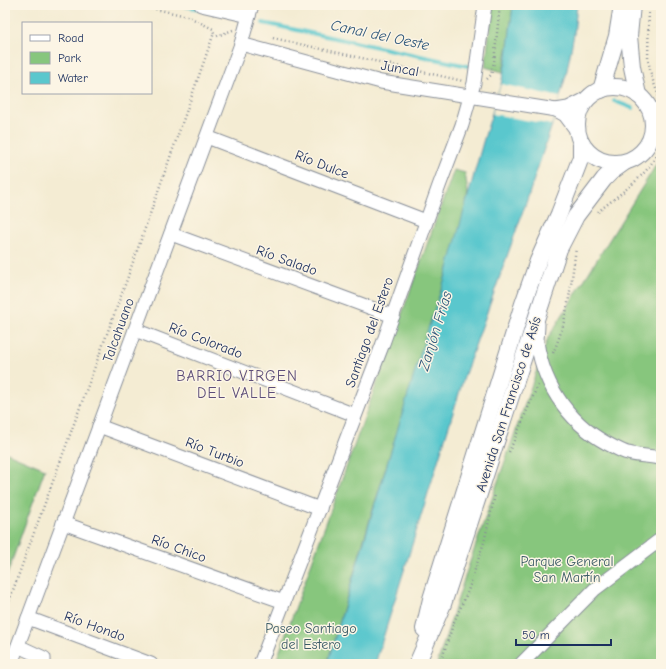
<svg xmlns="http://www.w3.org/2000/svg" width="666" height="669" font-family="'Comic Neue',sans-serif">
	<rect width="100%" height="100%" fill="#fcf5e5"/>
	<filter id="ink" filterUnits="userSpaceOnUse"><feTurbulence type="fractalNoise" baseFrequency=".025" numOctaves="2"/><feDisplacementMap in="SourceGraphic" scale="8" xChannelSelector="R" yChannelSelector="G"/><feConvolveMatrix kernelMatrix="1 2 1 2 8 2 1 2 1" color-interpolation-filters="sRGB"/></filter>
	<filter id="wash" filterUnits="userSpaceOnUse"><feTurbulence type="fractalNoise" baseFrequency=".012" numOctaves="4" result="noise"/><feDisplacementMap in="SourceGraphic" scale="16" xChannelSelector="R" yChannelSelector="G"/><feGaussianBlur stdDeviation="0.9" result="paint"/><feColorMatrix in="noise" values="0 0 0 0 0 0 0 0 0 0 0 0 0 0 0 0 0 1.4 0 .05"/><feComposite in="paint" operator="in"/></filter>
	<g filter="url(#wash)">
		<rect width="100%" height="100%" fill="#f4ecd3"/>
		<g fill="#87c67d" stroke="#517a6e">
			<polygon points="493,5 513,5 509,39 503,72 485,67"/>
			<polygon points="661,157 661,664 437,664 466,573 548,338"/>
			<polygon points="454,170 465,173 468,193 459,233 373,509 327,664 275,664"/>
			<polygon points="5,452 45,469 5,580"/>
		</g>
		<polygon fill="#5ac7cd" stroke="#3a7b96" points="513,5 577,5 574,34 566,75 552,125 526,203 465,374 375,664 327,664 425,338 447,272 483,142 501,84 507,56"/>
		<polygon fill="#f4ecd3" points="501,84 560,97 552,125 492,114"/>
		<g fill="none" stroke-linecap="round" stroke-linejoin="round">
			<g stroke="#5ac7cd" stroke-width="4">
				<polyline points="181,5 200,9"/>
				<polyline points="263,23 468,66"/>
				<polyline points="614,101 632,108"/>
			</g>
		</g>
	</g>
	<g filter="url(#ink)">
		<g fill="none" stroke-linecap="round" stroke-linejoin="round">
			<g stroke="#888e98" stroke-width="15">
				<g id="minor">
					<polyline points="201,5 249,16"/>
					<polyline points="241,44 381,82 556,110 565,115 577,131"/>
					<polyline points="556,110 568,108 590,97"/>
					<polyline points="207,137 426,221"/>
					<polyline points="171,234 393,316"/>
					<path d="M538 324C538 330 537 337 537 342 544 388 572 427 614 447 618 449 623 452 628 453 638 456 650 456 661 458"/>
					<polyline points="135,330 355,415"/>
					<polyline points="99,426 320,509"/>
					<polyline points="63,523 284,602"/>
					<polyline points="28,618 151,664"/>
					<polyline points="18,646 44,658 44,664"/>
					<polyline points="11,664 241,44 252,5"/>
					<polyline points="260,664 382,346 439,186 462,125 474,83 485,5"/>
					<polyline points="521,664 595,589 661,539"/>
				</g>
			</g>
			<g stroke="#888e98" stroke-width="18">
				<g id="major">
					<polyline points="632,5 629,36 632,67 638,95"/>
					<circle cx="615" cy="125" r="38"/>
					<polyline points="601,90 617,36 622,5"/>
					<polyline points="424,629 431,599 523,304 538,261 559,214 578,165 581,157 581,143"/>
					<polyline points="417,664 443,604 559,249 576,216 604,179 611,172 625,162"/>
				</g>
			</g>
			<g stroke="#888e98" stroke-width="2.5" stroke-dasharray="1 3" stroke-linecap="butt">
				<polyline points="649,5 648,60 652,78 661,102"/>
				<polyline points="217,36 233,30"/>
				<polyline points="273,38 463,81"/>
				<polyline points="487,79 491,75 494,62 500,5"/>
				<path d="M598 212C621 192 651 175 661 145"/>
				<path d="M553 353C568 320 571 284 576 248"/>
				<polyline points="509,452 538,385"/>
				<polyline points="5,612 126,282 214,33 213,29 187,16 137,5"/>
				<polyline points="440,664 454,622 468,591 484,542 495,495"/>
			</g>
			<use href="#minor" stroke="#fff" stroke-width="13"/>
			<use href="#major" stroke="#fff" stroke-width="16"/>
		</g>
	</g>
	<g text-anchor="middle" stroke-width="3" stroke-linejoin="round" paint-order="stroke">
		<g font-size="14" fill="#1b2f5e" stroke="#fcf5e5">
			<text transform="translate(400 68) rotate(10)" y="5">Juncal</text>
			<text transform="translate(322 164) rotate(21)" y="5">Río Dulce</text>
			<text transform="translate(287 260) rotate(20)" y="5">Río Salado</text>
			<text transform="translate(118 330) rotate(-70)" y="5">Talcahuano</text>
			<text transform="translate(369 332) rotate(-70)" y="5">Santiago del Estero</text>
			<text transform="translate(206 340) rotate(21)" y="5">Río Colorado</text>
			<text transform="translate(508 404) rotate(-72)" y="5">Avenida San Francisco de Asís</text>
			<text transform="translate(215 452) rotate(21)" y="5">Río Turbio</text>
			<text transform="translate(179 548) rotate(20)" y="5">Río Chico</text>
			<text transform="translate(95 626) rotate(20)" y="5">Río Hondo</text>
		</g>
		<g font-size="14" fill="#3b5c67" stroke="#fcf5e5">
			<text x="567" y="566">Parque General<tspan x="567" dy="16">San Martín</tspan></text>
			<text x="311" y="633">Paseo Santiago<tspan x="311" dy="16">del Estero</tspan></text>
		</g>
		<g font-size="15" font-style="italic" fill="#2b557a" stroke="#fcf5e5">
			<text transform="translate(380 35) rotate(12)" y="5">Canal del Oeste</text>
			<text transform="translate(435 331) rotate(-73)" y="5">Zanjón Frías</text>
		</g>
		<g font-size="15" letter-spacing="1" fill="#5d4e7a" stroke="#fcf5e5">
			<text x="237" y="381">BARRIO VIRGEN<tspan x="237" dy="17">DEL VALLE</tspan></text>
		</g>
	</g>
	<rect width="666" height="669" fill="none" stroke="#fcf5e5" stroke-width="20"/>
	<rect x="22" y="22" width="130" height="72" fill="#fcf5e5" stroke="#a2a6af"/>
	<rect x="30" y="35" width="20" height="6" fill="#ffffff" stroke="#a2a6af"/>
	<text x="58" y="42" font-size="12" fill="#1b2f5e">Road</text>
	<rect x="30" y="52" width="20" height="12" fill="#87c67d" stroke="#a2a6af"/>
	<text x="58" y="62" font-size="12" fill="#1b2f5e">Park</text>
	<rect x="30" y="72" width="20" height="12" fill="#5ac7cd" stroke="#a2a6af"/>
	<text x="58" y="82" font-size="12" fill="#1b2f5e">Water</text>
	<path d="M516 639v6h95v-6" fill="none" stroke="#1b2f5e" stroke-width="2"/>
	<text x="522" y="639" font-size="12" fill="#1b2f5e" stroke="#fcf5e5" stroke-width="3" paint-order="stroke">50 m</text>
</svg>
